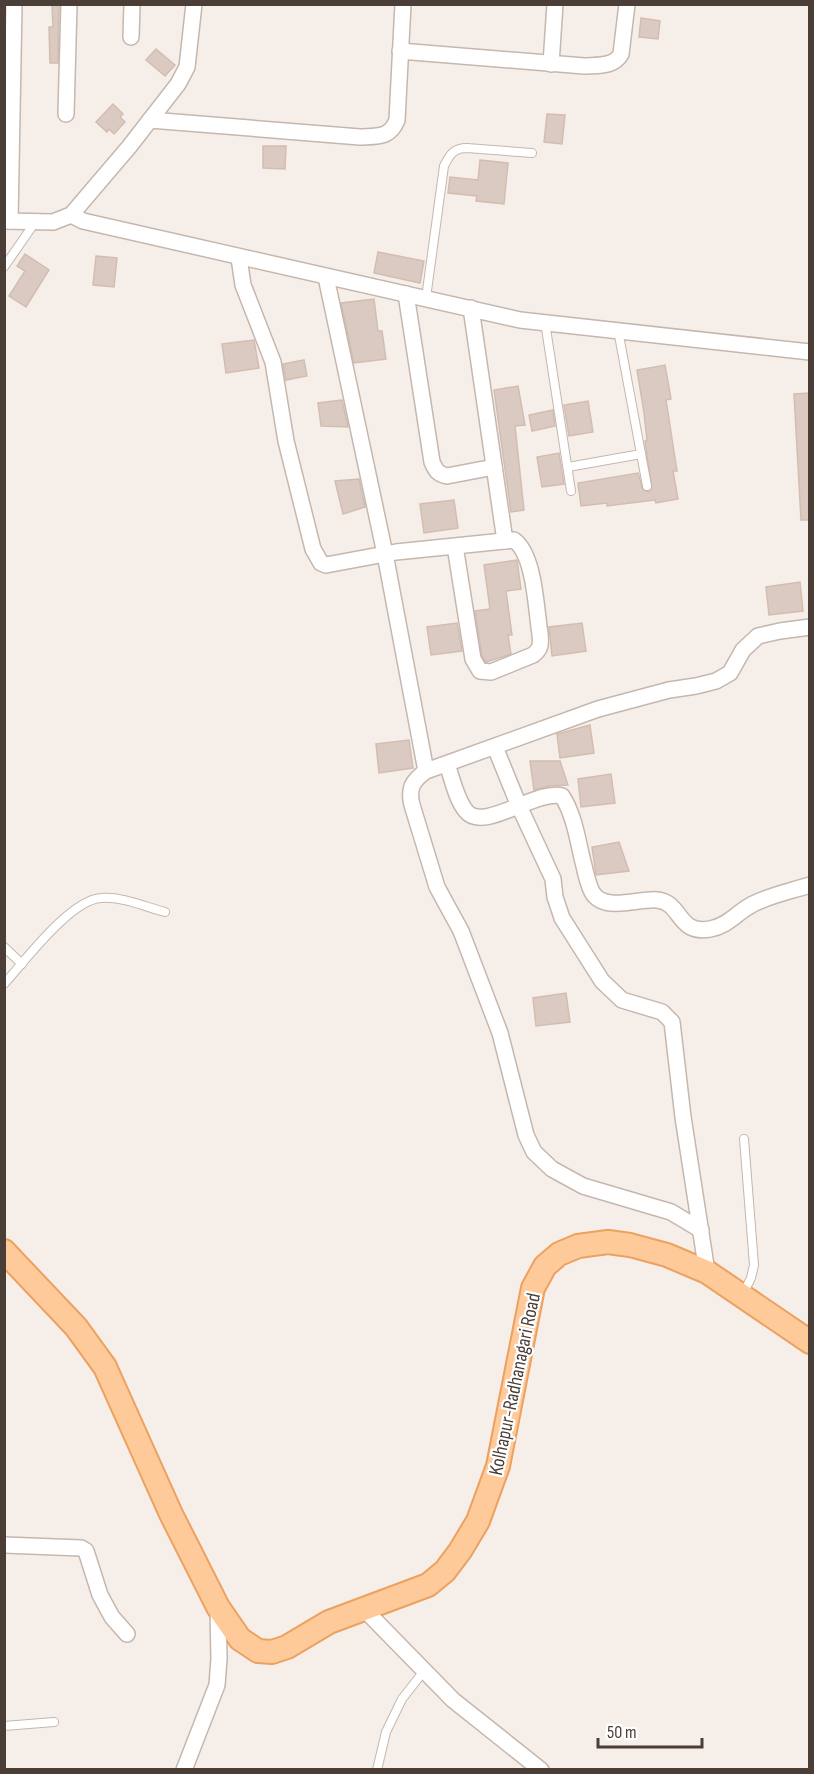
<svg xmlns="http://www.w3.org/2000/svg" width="814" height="1774" font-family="'Sofia Sans Condensed',sans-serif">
	<rect width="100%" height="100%" fill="#f6efe9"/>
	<g fill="#dbcac1" stroke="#d3bdb0" stroke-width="1.5">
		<polygon points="52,4 59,4 58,63 50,63 49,27 53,27"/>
		<polygon points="641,18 660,21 658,39 639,37"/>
		<polygon points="156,49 175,65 165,76 146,60"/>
		<polygon points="113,104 123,114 120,117 125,122 114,134 109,129 107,132 96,122"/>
		<polygon points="547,114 565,115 562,144 544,142"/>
		<polygon points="263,146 286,146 285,169 263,168"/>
		<polygon points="480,160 508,163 504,204 476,201 477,196 448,193 450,177 478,180"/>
		<polygon points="378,252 424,261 420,283 374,273"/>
		<polygon points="25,254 49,270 26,307 9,296 25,271 17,266"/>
		<polygon points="96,256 117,258 114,287 93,285"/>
		<polygon points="374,299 378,331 382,331 386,359 354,363 341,303"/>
		<polygon points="254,340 259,368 226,373 222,344"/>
		<polygon points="304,360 307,376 286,380 283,364"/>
		<polygon points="665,365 671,399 666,400 677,471 673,471 678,499 656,503 655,500 607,506 607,503 581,506 578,483 638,473 643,490 649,492 652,489 645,441 647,440 644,413 637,370"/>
		<polygon points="518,386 525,425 515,426 524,510 511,512 494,390"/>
		<polygon points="810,393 810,520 801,520 794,394"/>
		<polygon points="342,400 348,427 321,426 318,403"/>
		<polygon points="588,401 593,432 569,436 564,405"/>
		<polygon points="553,410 555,426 532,431 529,415"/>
		<polygon points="559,453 564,484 542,487 537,457"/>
		<polygon points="359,479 365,507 343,514 335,481"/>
		<polygon points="454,500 458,528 424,533 420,504"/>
		<polygon points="517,560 521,589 506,591 512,635 508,635 511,654 486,662 482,656 475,611 490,609 484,565"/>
		<polygon points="800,582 803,611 769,615 766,587"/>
		<polygon points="457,623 462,651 431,655 427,627"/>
		<polygon points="582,623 586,651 552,656 549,627"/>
		<polygon points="590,725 594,753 560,758 557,734"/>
		<polygon points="409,740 413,768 379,773 376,744"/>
		<polygon points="530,761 560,761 568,785 549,786 534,790"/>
		<polygon points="611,774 615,803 581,807 578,779"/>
		<polygon points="619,842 629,871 596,875 592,847"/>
		<polygon points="566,993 570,1022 536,1026 533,998"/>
	</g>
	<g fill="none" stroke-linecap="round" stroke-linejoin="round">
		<g stroke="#c5b7ae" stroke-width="10">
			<g id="lane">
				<polyline points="4,267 36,221"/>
				<path d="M426 298 444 166C450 154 454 148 467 148L532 153"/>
				<polyline points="545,322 571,491"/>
				<polyline points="618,330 647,486"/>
				<polyline points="568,467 641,454"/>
				<polyline points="4,947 22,964"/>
				<path d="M4 984C25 961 70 900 101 898 121 896 146 907 165 912"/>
				<polyline points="743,1294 751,1278 754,1265 744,1139"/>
				<polyline points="4,1726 54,1722"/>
				<polyline points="377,1770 386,1732 402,1699 424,1671"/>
			</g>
		</g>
		<g stroke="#c5b7ae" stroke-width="18">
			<g id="street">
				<polyline points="131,37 132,4"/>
				<path d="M400 51 584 66C598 65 614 67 621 54L627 4"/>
				<polyline points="551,64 555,4"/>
				<polyline points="66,114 69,4"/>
				<path d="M150 120 360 137C378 136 390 138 397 120L403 4"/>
				<polyline points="71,215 83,221 520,320 810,352"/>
				<polyline points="4,221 53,222 71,215 129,147 178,84 187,67 194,4"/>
				<polyline points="10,221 14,4"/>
				<path d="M239 258 243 285 273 362 286 441 313 549 321 563 326 565 396 552 514 540C535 555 536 610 540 634 541 644 541 649 533 655L491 672 480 671 473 659 455 546"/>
				<polyline points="326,277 385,554 426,771"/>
				<path d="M406 294 432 462C436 471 438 474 447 476L494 467"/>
				<polyline points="471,308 505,541"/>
				<polyline points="495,747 519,806 553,879 555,897 562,918 602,981 622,1000 662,1012 672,1022 683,1117 707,1272"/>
				<path d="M447 764C452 778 456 799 466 811 483 833 536 789 562 796 575 816 578 843 584 866 586 875 588 884 592 892 604 913 639 898 657 900 682 902 677 935 710 929 728 926 737 912 753 904 771 895 791 891 810 885"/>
				<path d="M701 1230 671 1212 583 1186 552 1169 534 1152 526 1135 500 1033 461 931 437 887 412 805C408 789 412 781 426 771L598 709 669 690 696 686 716 681 730 673 743 650 758 636 780 631 810 627"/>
				<polyline points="4,1545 81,1548 86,1551 100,1595 112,1617 127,1634"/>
				<polyline points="363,1608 453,1700 541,1770"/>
				<polyline points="184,1770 217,1685 219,1659 218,1608"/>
			</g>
		</g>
		<g stroke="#eca161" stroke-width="26">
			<polyline id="primary" points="4,1251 76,1327 105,1367 171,1514 218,1607 240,1639 258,1651 272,1652 287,1647 329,1622 428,1585 445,1571 460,1551 478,1521 498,1466 533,1288 545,1266 559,1254 578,1246 608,1242 630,1245 667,1255 707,1272 810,1342"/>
		</g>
		<use href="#lane" stroke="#fff" stroke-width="8"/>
		<use href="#street" stroke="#fff" stroke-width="15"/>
		<use href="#primary" stroke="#ffca99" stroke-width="22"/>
	</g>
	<g text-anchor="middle" stroke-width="4.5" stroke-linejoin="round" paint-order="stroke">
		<g font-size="20" fill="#4a3e37" stroke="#fff">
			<text transform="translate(514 1384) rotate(-78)" y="7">Kolhapur-Radhanagari Road</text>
		</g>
	</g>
	<rect width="814" height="1774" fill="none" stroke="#4a3e37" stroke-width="12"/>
	<path d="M598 1738v9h104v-9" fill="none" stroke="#4a3e37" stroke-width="3"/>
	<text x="607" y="1738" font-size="18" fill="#4a3e37" stroke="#ffffff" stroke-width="4.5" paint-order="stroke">50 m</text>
</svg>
